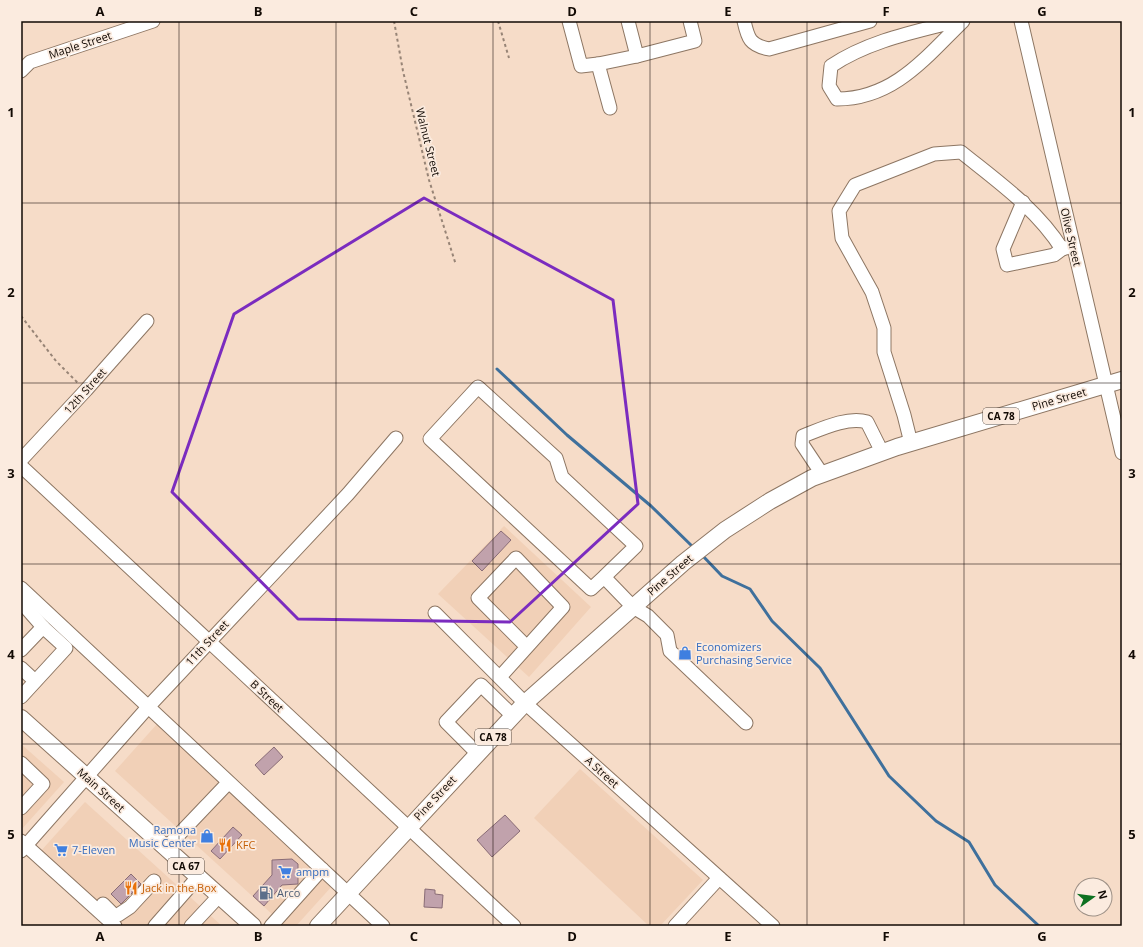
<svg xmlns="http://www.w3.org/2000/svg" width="1143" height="947" font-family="'Open Sans',sans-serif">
	<rect width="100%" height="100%" fill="#f6dcc8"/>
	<g fill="#f1d0b7">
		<polygon points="504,526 591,607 529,677 438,594"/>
		<polygon points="157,724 333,885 296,926 285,926 115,771"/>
		<polygon points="21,744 64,782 21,830"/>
		<polygon points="580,769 703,880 660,926 649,926 534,818"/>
		<polygon points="85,802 222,926 122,926 40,852"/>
	</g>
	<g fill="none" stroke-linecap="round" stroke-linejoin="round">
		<g stroke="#3f709c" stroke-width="3">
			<polyline points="497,369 567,435 651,506 694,548"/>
			<polyline points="701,554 722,576 750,589 772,621 820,668 889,776 936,821 969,842 995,885 1039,926"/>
		</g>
	</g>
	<g fill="#c1a2ac" stroke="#896c76">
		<polygon points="501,531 511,540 482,571 472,561"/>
		<polygon points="274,747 283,757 264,775 255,765"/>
		<polygon points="505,815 520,831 492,857 477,840"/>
		<polygon points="233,827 242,835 220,859 211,851"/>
		<polygon points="292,859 298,864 298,884 282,885 264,906 253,896 272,875 272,860"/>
		<polygon points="131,874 141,884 121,904 111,894"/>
		<polygon points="425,889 435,890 435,894 443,895 442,908 424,907"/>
	</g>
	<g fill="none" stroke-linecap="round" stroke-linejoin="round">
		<g stroke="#8d7663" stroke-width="15">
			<g id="minor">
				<polyline points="569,21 581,66 598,64 637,56"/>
				<polyline points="628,21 637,56 695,41 690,21"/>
				<path d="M744 21C748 39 750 45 769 49L870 21"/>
				<path d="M957 21C914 32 868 41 831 66L829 86 837 99C894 99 926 57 963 21"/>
				<polyline points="1021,21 1122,453"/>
				<polyline points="598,64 610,108"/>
				<polyline points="21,71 30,62 153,21"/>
				<polyline points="1023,202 1003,249 1007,265 1054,255 1062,249"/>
				<path d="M911 443 904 415 884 352V328L872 292 842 238 839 211 855 185 934 154 961 152C997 181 1037 209 1062 249L1073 246"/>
				<polyline points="21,460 86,390 147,321"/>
				<polyline points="21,466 514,926"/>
				<path d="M822 474 802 444 803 436C821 429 848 416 867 422L882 452"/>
				<polyline points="604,577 591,589 430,439 478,387 556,458 562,477 636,546 604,577 633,607 648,616 667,635 670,651 746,723"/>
				<polyline points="21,588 383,926"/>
				<polyline points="21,602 43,627"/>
				<polyline points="435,613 525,703 773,926"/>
				<polyline points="21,650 43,627 66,648 21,697"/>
				<polyline points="21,668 35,681"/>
				<polyline points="500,677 563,607 516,558 478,598 527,647"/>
				<polyline points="477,753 446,722 481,685 513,716"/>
				<polyline points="21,763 43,784 21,808"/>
				<polyline points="21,841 115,926"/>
				<polyline points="167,847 228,783"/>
				<polyline points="21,851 149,706 348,494 396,438"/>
				<polyline points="103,904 113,914 118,915 130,907 154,881"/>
				<polyline points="155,926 198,877"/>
				<polyline points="191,926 219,896"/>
				<polyline points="271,926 322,869"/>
				<polyline points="675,926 719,878"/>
			</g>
		</g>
		<g stroke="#8d7663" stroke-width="18">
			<g id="major">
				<polyline points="21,718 253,926"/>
				<polyline points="318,926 525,703 683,563 725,530 770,501 812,478 897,447 1122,380"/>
			</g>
		</g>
		<g stroke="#978476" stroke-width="2" stroke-dasharray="3 3" stroke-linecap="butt">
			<polyline points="394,21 403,71 429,180 456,265"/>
			<polyline points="498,21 509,58"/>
			<polyline points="21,316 56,361 78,383"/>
		</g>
		<use href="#minor" stroke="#fff" stroke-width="13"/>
		<use href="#major" stroke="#fff" stroke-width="16"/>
	</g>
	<path fill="none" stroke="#7b2cbf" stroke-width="3" stroke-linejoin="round" d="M424 198 613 300 638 504 510 622 298 619 172 492 234 314Z"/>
	<path fill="none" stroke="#120a04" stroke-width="1" stroke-opacity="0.55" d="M179 21V926M336 21V926M493 21V926M650 21V926M807 21V926M964 21V926M21 203H1122M21 383H1122M21 564H1122M21 744H1122"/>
	<defs>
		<g id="shop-bare" transform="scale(1.08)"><path d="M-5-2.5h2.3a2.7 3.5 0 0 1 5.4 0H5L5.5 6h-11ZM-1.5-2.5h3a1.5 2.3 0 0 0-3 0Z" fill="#3f7fe0" stroke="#fbebdf" stroke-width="2.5" paint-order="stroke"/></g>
		<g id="restaurant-bare" transform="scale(1.08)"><path d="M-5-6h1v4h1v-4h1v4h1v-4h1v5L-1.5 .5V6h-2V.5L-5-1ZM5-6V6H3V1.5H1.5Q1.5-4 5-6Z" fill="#e8710a" stroke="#fbebdf" stroke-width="2.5" paint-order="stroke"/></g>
		<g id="supermarket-bare" transform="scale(1.08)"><path d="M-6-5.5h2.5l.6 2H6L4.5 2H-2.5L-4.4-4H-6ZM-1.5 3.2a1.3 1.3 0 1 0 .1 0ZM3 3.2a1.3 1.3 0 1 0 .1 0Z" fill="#3f7fe0" stroke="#fbebdf" stroke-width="2.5" paint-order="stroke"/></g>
		<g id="fuel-bare" transform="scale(1.08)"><path d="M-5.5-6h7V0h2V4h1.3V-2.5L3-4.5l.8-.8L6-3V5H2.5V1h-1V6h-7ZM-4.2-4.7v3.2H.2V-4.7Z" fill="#5c6f8a" stroke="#fbebdf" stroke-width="2.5" paint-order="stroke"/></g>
	</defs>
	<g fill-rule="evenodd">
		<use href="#shop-bare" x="685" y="653"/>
		<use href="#shop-bare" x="207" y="836"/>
		<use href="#restaurant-bare" x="225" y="845"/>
		<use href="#supermarket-bare" x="61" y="850"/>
		<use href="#supermarket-bare" x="285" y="872"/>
		<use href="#restaurant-bare" x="131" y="888"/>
		<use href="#fuel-bare" x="266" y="893"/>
	</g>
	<g text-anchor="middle" stroke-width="3.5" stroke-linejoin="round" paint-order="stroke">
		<g fill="#fbebdf" stroke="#584e46" stroke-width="1">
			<rect x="983" y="408" width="36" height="16" rx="3"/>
			<rect x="475" y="729" width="36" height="16" rx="3"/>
			<rect x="168" y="858" width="36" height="16" rx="3"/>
		</g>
		<g font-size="10" font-weight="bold" fill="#120a04">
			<text x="1001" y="420">CA 78</text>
			<text x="493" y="741">CA 78</text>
			<text x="186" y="870">CA 67</text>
		</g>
		<g font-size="11" fill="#120a04" stroke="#fbebdf">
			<text transform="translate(80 45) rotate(-18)" y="4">Maple Street</text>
			<text transform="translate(428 142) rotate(76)" y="4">Walnut Street</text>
			<text transform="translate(1071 237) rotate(77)" y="4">Olive Street</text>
			<text transform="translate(85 391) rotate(-48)" y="4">12th Street</text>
			<text transform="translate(1059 399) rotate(-16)" y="4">Pine Street</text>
			<text transform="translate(670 575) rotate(-41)" y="4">Pine Street</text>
			<text transform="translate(207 643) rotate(-47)" y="4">11th Street</text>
			<text transform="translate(267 696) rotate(43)" y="4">B Street</text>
			<text transform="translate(602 772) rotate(42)" y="4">A Street</text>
			<text transform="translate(101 790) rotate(42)" y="4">Main Street</text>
			<text transform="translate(435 798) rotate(-47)" y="4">Pine Street</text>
		</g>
		<g font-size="11" fill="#366cbe" stroke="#fbebdf" text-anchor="start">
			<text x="696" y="651">Economizers<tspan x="696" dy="13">Purchasing Service</tspan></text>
			<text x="196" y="834" text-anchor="end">Ramona<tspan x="196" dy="13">Music Center</tspan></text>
			<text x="72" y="854">7-Eleven</text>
			<text x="296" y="876">ampm</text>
		</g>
		<g font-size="11" fill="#c56008" stroke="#fbebdf" text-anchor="start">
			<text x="236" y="849">KFC</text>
			<text x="142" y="892">Jack in the Box</text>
		</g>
		<g font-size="11" fill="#4e5e75" stroke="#fbebdf" text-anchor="start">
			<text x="277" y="897">Arco</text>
		</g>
	</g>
	<rect width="1143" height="947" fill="none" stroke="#fbebdf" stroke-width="44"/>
	<g transform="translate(1093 897) rotate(76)"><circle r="19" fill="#fbebdf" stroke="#9e9187"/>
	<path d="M0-3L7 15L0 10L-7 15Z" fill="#0d7121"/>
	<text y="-6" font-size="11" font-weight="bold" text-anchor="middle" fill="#120a04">N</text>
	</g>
	<rect x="22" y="22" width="1099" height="903" fill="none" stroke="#120a04" stroke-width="1.5"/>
	<g font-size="13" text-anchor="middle" font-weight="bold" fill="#120a04">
		<text x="100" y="16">A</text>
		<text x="258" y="16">B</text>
		<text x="414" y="16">C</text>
		<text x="572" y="16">D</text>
		<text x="728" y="16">E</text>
		<text x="886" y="16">F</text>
		<text x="1042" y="16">G</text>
		<text x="11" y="117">1</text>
		<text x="1132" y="117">1</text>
		<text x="11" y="297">2</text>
		<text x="1132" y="297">2</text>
		<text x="11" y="478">3</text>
		<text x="1132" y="478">3</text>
		<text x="11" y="659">4</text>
		<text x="1132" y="659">4</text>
		<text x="11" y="839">5</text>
		<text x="1132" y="839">5</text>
		<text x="100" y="941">A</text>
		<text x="258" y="941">B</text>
		<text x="414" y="941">C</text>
		<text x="572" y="941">D</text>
		<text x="728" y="941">E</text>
		<text x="886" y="941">F</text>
		<text x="1042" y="941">G</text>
	</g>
</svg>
